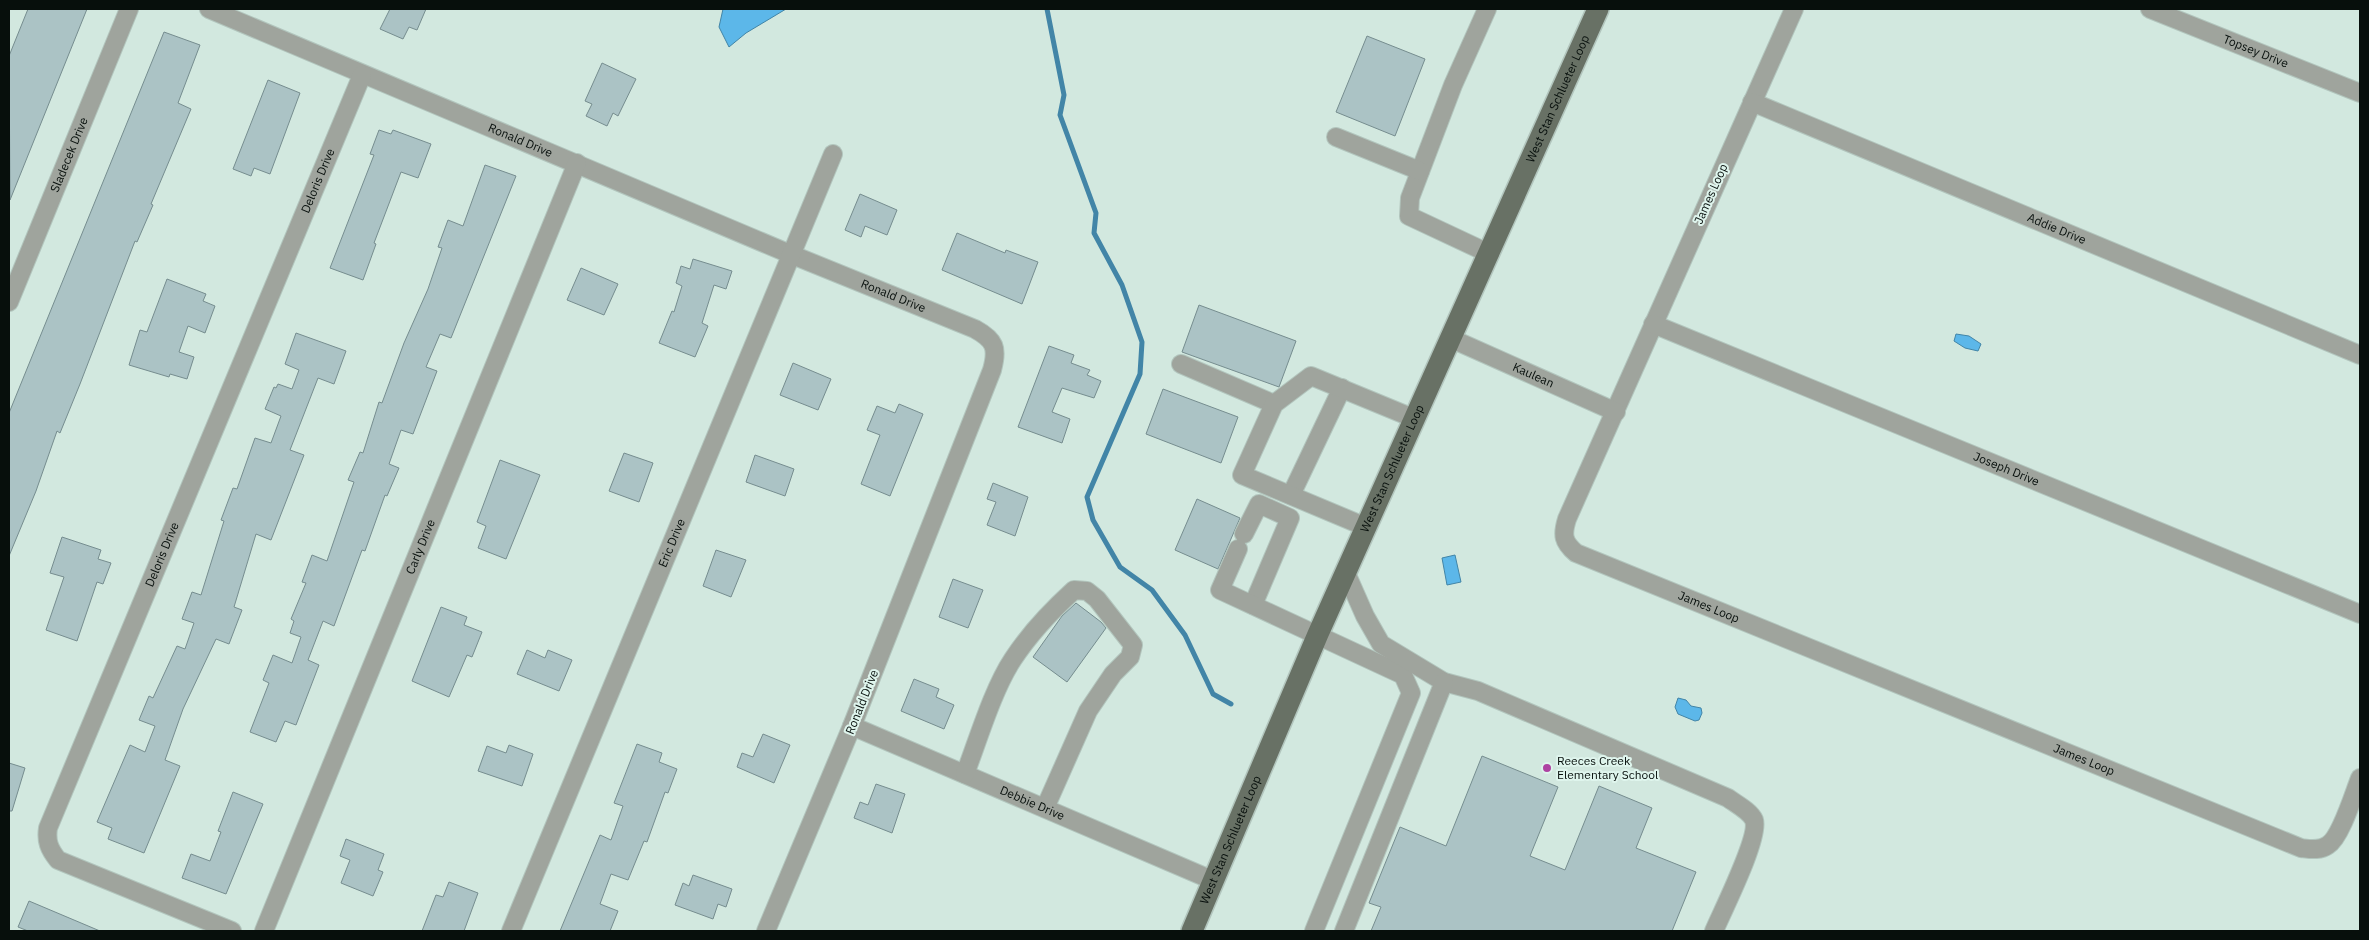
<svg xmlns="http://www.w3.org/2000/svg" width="2369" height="940" font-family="'IBM Plex Sans',sans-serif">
	<rect width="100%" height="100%" fill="#d2e8df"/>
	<g fill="#5cb7e9" stroke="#4285a7">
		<polygon points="723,9 786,9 746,33 729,47 719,27"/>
		<polygon points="1956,334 1969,336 1981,344 1978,351 1965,348 1954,341"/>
		<polygon points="1455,555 1461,582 1447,585 1442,558"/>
		<polygon points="1678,698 1686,700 1691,706 1701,708 1702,713 1699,720 1695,721 1678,714 1675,707"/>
	</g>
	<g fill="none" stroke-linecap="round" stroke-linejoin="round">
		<polyline stroke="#4285a7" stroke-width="5" points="1047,9 1064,95 1060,115 1096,213 1094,233 1122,285 1142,342 1140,374 1087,497 1093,520 1120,567 1152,590 1185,635 1213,694 1231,704"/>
	</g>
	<g fill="#abc3c5" stroke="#768d8f">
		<polygon points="28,9 87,9 10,200 9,56"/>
		<polygon points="390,9 426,9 417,30 409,27 403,39 380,29"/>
		<polygon points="164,32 200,45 178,103 191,109 151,204 153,205 137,242 135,241 80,384 60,433 57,431 36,491 9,556 9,413"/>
		<polygon points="1367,36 1425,59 1395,136 1336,112"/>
		<polygon points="602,63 636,79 618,116 613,113 607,126 586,116 592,104 585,101"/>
		<polygon points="268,80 300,93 270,174 254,168 251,176 233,169"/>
		<polygon points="379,130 391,134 393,130 431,144 418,178 401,172 374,243 376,244 363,280 330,268 374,155 370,154"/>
		<polygon points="485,165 516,176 451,338 440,334 426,367 437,371 413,434 401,430 389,464 399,468 387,496 385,495 365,551 362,550 334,626 323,621 308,660 319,665 296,725 285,721 276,742 250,732 269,683 263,680 273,655 292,663 301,637 290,633 294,621 291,619 306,583 302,582 312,555 327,561 354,482 348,480 360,452 363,453 379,402 382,403 404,343 428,289 442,248 438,247 448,220 463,226"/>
		<polygon points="860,194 897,210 887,235 865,226 861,237 845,230"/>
		<polygon points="957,233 1005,253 1006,250 1038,262 1022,304 942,270"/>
		<polygon points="693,259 732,271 726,289 714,285 702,323 708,326 695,357 659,343 672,311 674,312 682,286 676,283 681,266 690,269"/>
		<polygon points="581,268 618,284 604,315 567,300"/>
		<polygon points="167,279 206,294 203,301 215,306 205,333 188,326 179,352 194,357 187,379 170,374 169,377 129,365 140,330 147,332"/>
		<polygon points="1199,305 1296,341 1279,387 1182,352"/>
		<polygon points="296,333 346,351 334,384 318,378 290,450 304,455 271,540 256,534 234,607 242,610 229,644 216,639 183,709 165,760 180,766 144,853 108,839 112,828 97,822 130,745 145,752 155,726 139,720 149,696 153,698 177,646 185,649 194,623 182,619 192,592 201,595 224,521 221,520 233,488 237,489 255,438 271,443 281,416 265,409 274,387 276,388 278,384 292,389 299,370 285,364"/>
		<polygon points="1049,346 1074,355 1071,363 1090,370 1087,375 1101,381 1094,398 1062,388 1052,412 1070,419 1062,443 1018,427"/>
		<polygon points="793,363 831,379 818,410 780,395"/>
		<polygon points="1163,389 1238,417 1221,463 1146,434"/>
		<polygon points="899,404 923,414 890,496 861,484 880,435 867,430 877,406 895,413"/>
		<polygon points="624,453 653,463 639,502 609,491"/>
		<polygon points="755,455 794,469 785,496 746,482"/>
		<polygon points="500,460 540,475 506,559 478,548 486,526 477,522"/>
		<polygon points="993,483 1028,497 1015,536 987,525 996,502 987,499"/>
		<polygon points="1197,499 1240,518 1218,569 1175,550"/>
		<polygon points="62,537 101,550 98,559 111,563 103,584 97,582 77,641 46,630 64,577 50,573"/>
		<polygon points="716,550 746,560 731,597 703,586"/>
		<polygon points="953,579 983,590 968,628 939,617"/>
		<polygon points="1076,603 1101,622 1106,628 1067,682 1033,657 1062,616"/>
		<polygon points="441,607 467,617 464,625 482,632 472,657 467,655 449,697 412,681"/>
		<polygon points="527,650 545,658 548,650 572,660 559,691 517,674"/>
		<polygon points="914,679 939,689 936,697 954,705 944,729 901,711"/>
		<polygon points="763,734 790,745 774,783 737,767 742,753 753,757"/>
		<polygon points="637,744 662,753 659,762 677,769 668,793 665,792 647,842 644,841 628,880 611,874 600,904 618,911 610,931 560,931 600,835 611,840 623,806 614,803"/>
		<polygon points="509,745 533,754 522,786 478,771 487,746 506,753"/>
		<polygon points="1482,756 1558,787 1530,856 1565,870 1599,786 1652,808 1636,848 1696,872 1672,931 1371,931 1381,907 1369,903 1400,827 1446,846"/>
		<polygon points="9,763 25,768 12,811 9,811"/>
		<polygon points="876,784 905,794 892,833 854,818 860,802 868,805"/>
		<polygon points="233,792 263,804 226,894 182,878 191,854 210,861 221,832 218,831"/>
		<polygon points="346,839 384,854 378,870 383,872 373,896 341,883 350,860 340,856"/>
		<polygon points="693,875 732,889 726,907 718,904 713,919 675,905 683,883 689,886"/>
		<polygon points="449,882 478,893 464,931 422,931 436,895 443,897"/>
		<polygon points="29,901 100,931 28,931 18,927"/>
	</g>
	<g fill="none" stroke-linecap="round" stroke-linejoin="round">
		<g stroke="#b2c5bd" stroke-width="20">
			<g id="minor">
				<path id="s1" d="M209 9 790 254 975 329C995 340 998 348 992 370L852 726 766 931"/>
				<polyline points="1487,9 1453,85 1410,198 1409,216 1490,254"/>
				<path id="s2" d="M1794 9 1567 519C1562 535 1563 542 1576 553L2301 848C2310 849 2320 851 2328 845 2341 837 2354 793 2360 778"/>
				<path id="s3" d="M2150 9 2360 93"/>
				<path id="s4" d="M1752 102 2360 355"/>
				<polyline points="1336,137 1420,171"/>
				<path id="s5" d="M9 302 129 9"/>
				<path id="s6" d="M1653 324 2360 614"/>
				<path id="s7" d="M1452 339 1616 412"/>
				<polyline points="1181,364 1274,404"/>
				<polyline points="1291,495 1342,388"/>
				<polyline points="1366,527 1242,475 1274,404 1311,376 1413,418"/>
				<polyline points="1244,534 1259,504 1290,518 1253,605"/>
				<polyline points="1238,549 1220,590 1403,675 1411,693 1314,931"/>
				<path d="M1346 573 1365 616 1381 644 1444 682 1478 691 1728 798C1736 804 1750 811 1754 820 1760 837 1722 912 1714 931"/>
				<path id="s8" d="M852 726 1212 880"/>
				<path d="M965 774C978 740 993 689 1013 659 1030 633 1051 611 1074 590L1087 591 1097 599 1133 645 1130 657 1113 674 1088 711 1045 808"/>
				<path id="s9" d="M232 931 58 860C49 849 46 841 48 828L362 75"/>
				<path id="s10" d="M264 931 577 163"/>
				<path id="s11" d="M511 931 833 154"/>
				<polyline points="1344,931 1444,682"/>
			</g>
		</g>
		<g stroke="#b2c5bd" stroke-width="24">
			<g id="major">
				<path id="s12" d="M1192 931 1318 634 1598 9"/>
			</g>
		</g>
		<use href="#minor" stroke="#9fa49d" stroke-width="18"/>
		<use href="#major" stroke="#687165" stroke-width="21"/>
	</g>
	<circle fill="#ae42a2" stroke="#dff5ed" stroke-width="2" cx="1547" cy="768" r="5"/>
	<g text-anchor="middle" stroke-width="4" stroke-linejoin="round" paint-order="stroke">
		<g font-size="12" fill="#070f0c" stroke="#dff5ed">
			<text dy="4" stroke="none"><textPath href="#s3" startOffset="114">Topsey Drive</textPath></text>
			<text dy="4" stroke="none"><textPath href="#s12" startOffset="909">West Stan Schlueter Loop</textPath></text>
			<text dy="4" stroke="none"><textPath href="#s1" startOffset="338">Ronald Drive</textPath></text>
			<text dy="4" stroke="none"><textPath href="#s5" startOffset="159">Sladecek Drive</textPath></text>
			<text dy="4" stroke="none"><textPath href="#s9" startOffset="924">Deloris Drive</textPath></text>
			<text transform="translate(1711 194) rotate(-66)" y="4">James Loop</text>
			<text dy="4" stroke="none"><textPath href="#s4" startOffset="330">Addie Drive</textPath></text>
			<text dy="4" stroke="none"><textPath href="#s1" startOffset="742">Ronald Drive</textPath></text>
			<text dy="4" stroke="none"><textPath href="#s7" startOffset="89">Kaulean</textPath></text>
			<text dy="4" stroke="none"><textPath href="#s12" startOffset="504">West Stan Schlueter Loop</textPath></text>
			<text dy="4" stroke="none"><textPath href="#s6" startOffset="382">Joseph Drive</textPath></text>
			<text dy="4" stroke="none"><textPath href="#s11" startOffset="420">Eric Drive</textPath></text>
			<text dy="4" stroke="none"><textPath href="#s10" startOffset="415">Carly Drive</textPath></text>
			<text dy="4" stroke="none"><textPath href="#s9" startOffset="519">Deloris Drive</textPath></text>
			<text dy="4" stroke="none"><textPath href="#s2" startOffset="740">James Loop</textPath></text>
			<text transform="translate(862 702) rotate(-68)" y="4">Ronald Drive</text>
			<text dy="4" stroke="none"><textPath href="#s2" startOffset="1145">James Loop</textPath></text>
			<text dy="4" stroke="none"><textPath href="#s8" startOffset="196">Debbie Drive</textPath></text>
			<text dy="4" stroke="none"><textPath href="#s12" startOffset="99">West Stan Schlueter Loop</textPath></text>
		</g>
		<g font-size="12" fill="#070f0c" stroke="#dff5ed" text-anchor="start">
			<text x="1557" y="765">Reeces Creek<tspan x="1557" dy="14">Elementary School</tspan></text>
		</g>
	</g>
	<rect width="2369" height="940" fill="none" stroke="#070f0c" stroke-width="20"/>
</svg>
